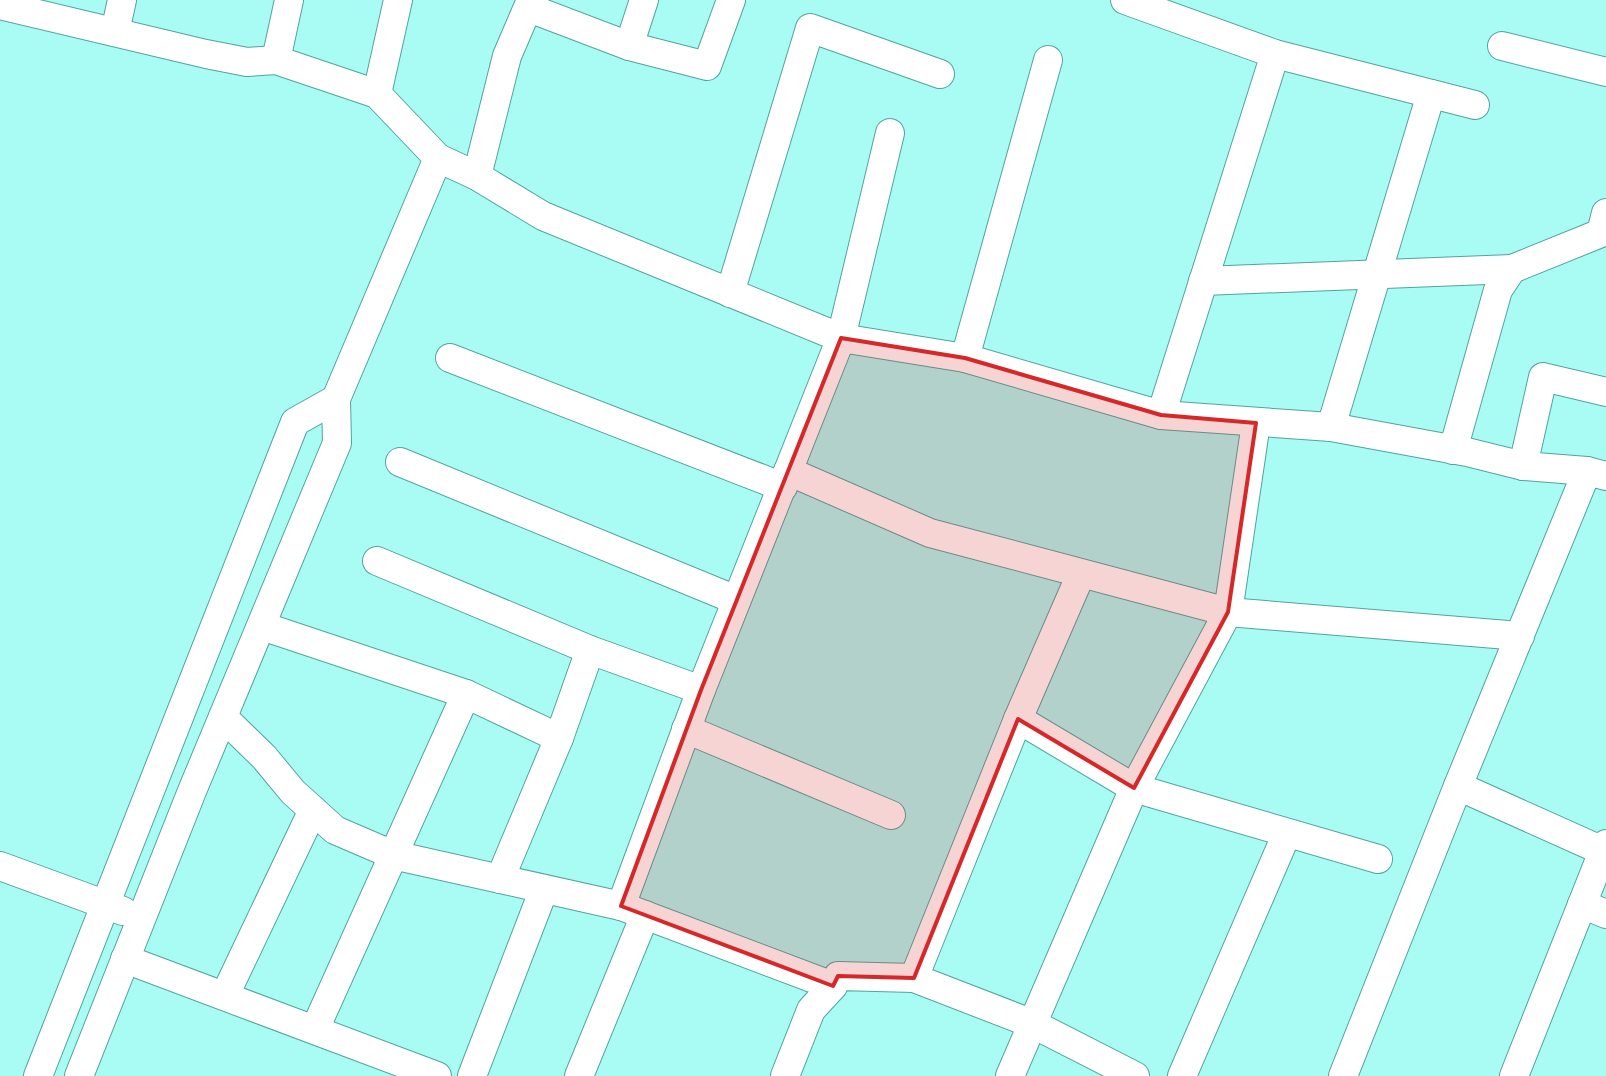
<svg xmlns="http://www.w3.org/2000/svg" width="1606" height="1076" font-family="Helvetica,sans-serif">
	<rect width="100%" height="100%" fill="#a9fcf4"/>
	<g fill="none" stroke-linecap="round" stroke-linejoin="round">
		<g stroke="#51a49d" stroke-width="30">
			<g id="minor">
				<polyline points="1125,0 1275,54 1475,105"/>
				<polyline points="0,5 206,54 247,62 276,60 377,94 438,158 477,176 543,216 841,338 965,358 1161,415 1331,427 1467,452 1523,466 1587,471 1606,476"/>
				<polyline points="529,8 629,46 707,66 731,0"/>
				<polyline points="115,32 122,0"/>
				<polyline points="629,46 644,0"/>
				<polyline points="1502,46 1606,72"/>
				<polyline points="276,60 289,0"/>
				<polyline points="377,94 398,0"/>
				<polyline points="477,176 507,56 531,0"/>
				<polyline points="1203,281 1512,269"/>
				<polyline points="730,293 810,28 940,74"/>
				<polyline points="450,358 783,487"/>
				<polyline points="965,358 1048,60"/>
				<polyline points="1161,415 1275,54"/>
				<polyline points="1331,427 1431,94"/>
				<polyline points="1453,450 1498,290 1512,269 1601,233 1606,213"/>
				<polyline points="400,462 736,600"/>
				<polyline points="1523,466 1543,377 1606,392"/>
				<polyline points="788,471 930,533 1228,612 1520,636"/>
				<polyline points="377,561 590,650 701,690"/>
				<polyline points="262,626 466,694 559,738"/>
				<polyline points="223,717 264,757 293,792 335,830 393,855 621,906 833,986 838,976 914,978 1033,1024 1135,1076"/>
				<polyline points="1018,719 1134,788 1378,859"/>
				<polyline points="686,729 891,815"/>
				<polyline points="1458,786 1603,851"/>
				<polyline points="0,866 123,911"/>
				<polyline points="500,879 559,738 590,650"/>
				<polyline points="1582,904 1606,914"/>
				<polyline points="621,906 701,690 841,338 890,133"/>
				<polyline points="125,959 437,1076"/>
				<polyline points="914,978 1018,719 1081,574"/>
				<polyline points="225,995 313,810"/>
				<polyline points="315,1029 466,694"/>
				<polyline points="38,1076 295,422 336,399"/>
				<polyline points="79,1076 192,791 337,443 336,399 438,158"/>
				<polyline points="472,1076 544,889"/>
				<polyline points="579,1076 645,915"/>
				<polyline points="785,1076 811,1010 833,986"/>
				<polyline points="1010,1076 1134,788 1228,612 1256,423"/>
				<polyline points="1182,1076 1287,833"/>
				<polyline points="1343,1076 1458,786 1587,471"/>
				<polyline points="1514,1076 1606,844"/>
			</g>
		</g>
		<use href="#minor" stroke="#fff" stroke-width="28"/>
	</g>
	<path fill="#d62828" fill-opacity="0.2" stroke="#d62828" stroke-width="4" stroke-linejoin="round" d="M841 338 965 358 1161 415 1256 423 1228 612 1134 788 1018 719 914 978 838 976 833 986 621 906 701 690Z"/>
</svg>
